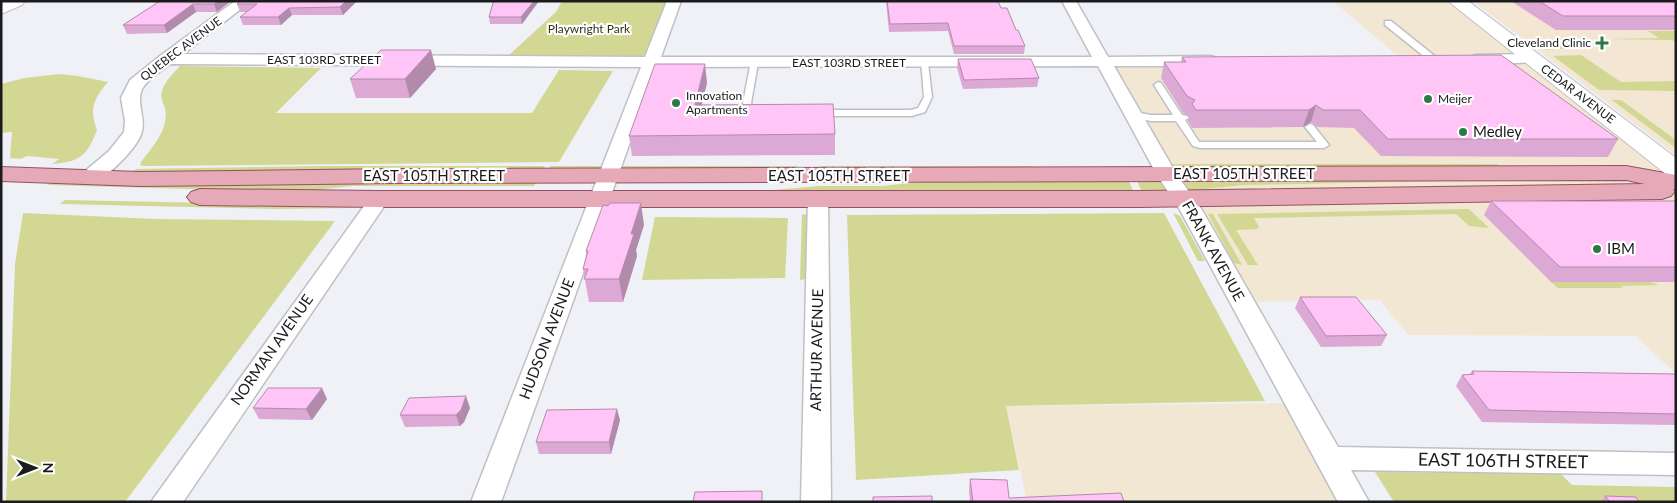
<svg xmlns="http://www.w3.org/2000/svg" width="1677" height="503" font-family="Lato,sans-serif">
	<rect width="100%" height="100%" fill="#f0f1f7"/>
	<g fill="#f1e7d2">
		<polygon points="1333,1 1457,1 1676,170 1676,374 1636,336 1408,335 1380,300 1242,302 1112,66 1405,62"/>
		<polygon points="1298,403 1354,502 1027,502 1006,406"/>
	</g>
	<polygon fill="#f3e6d2" points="1473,1 1676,1 1676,155 1584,85"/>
	<g fill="#d3d794">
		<polygon points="562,1 668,1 647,56 509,55 556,12"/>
		<polygon points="1648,31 1676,31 1676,42 1672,40 1606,39 1659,38"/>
		<polygon points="1532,39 1557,39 1571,48 1545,50"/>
		<polygon points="1581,55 1621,82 1676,81 1676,91 1599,90 1553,56"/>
		<path d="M180 66 321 68 276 113H532L559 70 613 71 559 162 143 166 140 165 141 162C150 150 162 137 165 122 167 109 165 110 162 100 158 87 172 75 180 66Z"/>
		<path d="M59 74 78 76 108 82C94 98 89 109 97 130 87 156 80 162 52 164L59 159 27 156 21 159 10 158 12 132 2 133 1 128V84L24 78Z"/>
		<polygon points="1612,100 1621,100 1676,140 1676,148"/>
		<polygon points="1162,164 1498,164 1498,167 1167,168"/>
		<polygon points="323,166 545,166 543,169 321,170 164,172 133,171 137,169"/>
		<polygon points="550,166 799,166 795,169 550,169"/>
		<polygon points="819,166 1032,166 1029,169 821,169"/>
		<polygon points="1436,180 1439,181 1243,185 1195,190 1141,190 1137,181"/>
		<polygon points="927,181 1129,181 1133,191 775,191 772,190 820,186 882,186"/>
		<polygon points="53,182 536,182 534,186 352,186 296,192 47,185"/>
		<polygon points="65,200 349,206 352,208 277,209 60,204"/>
		<polygon points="846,205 1139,206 1141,208 841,207"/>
		<polygon points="1469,209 1489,228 1469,226 1456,214 1254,218 1259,227 1257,229 1236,230 1258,265 1248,265 1217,214"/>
		<polygon points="23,213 156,219 335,221 125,502 6,502 15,264"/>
		<polygon points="1164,213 1265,401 1006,406 1019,470 856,480 847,215"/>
		<polygon points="1173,213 1180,216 1205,261 1198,261"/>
		<polygon points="802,214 807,215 806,279 800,280"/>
		<polygon points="1208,214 1213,214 1242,265 1234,263"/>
		<polygon points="655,217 788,218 785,278 642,280"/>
		<polygon points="1551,282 1650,282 1659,285 1620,286 1623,288 1558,288"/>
		<polygon points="1375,472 1561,474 1572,485 1676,487 1676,502 1394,502"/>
	</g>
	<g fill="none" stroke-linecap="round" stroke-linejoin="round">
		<g stroke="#bfc0c6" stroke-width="3">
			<g id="service">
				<polygon points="1385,21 1391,21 1437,58 1437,62 1431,62 1385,25"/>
				<polygon points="751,61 758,63 751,103 755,110 763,113 759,116 749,114 743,103"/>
				<polygon points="921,61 928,63 932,97 925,112 912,116 820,116 816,113 820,110 911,110 918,108 924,97"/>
				<polygon points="1158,82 1161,83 1182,115 1187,116 1189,118 1185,120 1199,142 1317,142 1305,127 1310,124 1313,125 1329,145 1324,148 1200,148 1193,146 1176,121 1151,121 1131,117 1130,115 1134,112 1151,115 1173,115 1154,85"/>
			</g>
		</g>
		<g stroke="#bfc0c6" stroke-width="3">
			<g id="minor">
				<path d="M235 1H251L183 54 645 57 667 1H681L661 57H1092L1062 1H1076L1108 57 1211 56 1217 58 1219 61 1217 64 1211 66H1114L1177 175 1202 210 1338 447 1676 453V475L1351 470 1369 502H1338L1180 210 1157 175 1098 66 657 67 501 502H471L641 67 170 64C162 70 150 78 144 86 134 100 146 116 142 131 140 145 111 173 99 180 94 183 89 182 84 180L81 176 84 172 109 151 124 132 125 121 121 98 130 80 160 56Z"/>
				<polygon points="1532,54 1538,56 1540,59 1538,62 1476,65 1470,63 1468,60 1470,57 1476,55"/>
				<polygon points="379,193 386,195 389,199 183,502 151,502 372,195"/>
				<polygon points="818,193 825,195 828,199 831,502 801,502 808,199 811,195"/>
			</g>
		</g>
		<g stroke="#bfc0c6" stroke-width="2">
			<g id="tertiary">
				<polygon points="25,1 22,5 1,14 1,2"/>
				<polygon points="1448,1 1468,1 1676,158 1676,177 1667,175"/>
			</g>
		</g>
		<g stroke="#935262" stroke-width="2">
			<polygon id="primary" points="1626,166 1676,175 1676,189 1673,189 1675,191 1671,196 1662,199 1141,207 379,207 200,205 191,202 187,197 191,192 200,189 379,191 1141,191 1645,184 1626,180 395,183 140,186 1,181 1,167 140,172 395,169"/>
		</g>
		<use href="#service" fill="#fff" fill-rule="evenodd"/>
		<use href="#minor" fill="#fff" fill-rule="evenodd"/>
		<use href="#tertiary" fill="#fff" fill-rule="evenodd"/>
		<use href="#primary" fill="#e5a9b7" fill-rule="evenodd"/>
	</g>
	<g fill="#dba9d4">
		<polygon points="160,1 231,1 217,12 196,12 167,33 127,34 123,25"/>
		<polygon points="357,1 343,15 292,15 281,25 243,25 240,17 247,12 240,12 237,4"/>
		<polygon points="494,1 539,1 522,24 490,24 489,17"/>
		<polygon points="886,1 998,1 1001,8 1016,30 1025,46 1024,54 954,54 948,31 889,32"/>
		<polygon points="1511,1 1676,1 1676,30 1556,30"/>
		<polygon points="1182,57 1618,139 1608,157 1381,156 1354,128 1317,127 1311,122 1303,127 1192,128 1188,121 1189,116 1183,113 1161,78 1164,62 1181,62"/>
		<polygon points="958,59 1039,78 1037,87 963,89 957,68"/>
		<polygon points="436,69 410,98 356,98 350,79"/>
		<polygon points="707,83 701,105 835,134 835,155 632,156 629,136"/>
		<polygon points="1491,201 1676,201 1676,282 1551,282 1484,215"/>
		<polygon points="644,225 636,250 637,256 623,302 589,302 583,269 586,255 586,251"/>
		<polygon points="1300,297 1387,335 1381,346 1321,347 1295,308"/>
		<polygon points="1472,371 1676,374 1676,425 1482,422 1456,386 1462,375 1470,374"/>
		<polygon points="327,399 312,420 259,419 253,408"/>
		<polygon points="470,408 464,422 460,426 405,427 400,415"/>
		<polygon points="620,420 611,454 539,454 536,442"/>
		<polygon points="970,479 1009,498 1124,502 970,502 969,491"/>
		<polygon points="1605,496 1639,502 1601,502"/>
	</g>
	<g fill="#b28aac">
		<polygon points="218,1 231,1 217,12 214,4"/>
		<polygon points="346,1 357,1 343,15 340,7"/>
		<polygon points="534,1 539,1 522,24 521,17"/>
		<polygon points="193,4 196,12 167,33 164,25"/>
		<polygon points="289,8 292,15 281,25 278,17"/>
		<polygon points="431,50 436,69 410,98 405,79"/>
		<polygon points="705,64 707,83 697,125 695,105"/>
		<polygon points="1316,105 1311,122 1303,127 1309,110"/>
		<polygon points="641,203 644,225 636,250 637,256 623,302 619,279 631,234"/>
		<polygon points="322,388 327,399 312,420 306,409"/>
		<polygon points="466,396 470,408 464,422 460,426 456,415"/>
		<polygon points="617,409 620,420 611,454 609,442"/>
	</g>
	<g fill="#ffc5f6" stroke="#b28aac">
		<polygon points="160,1 218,1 214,4 193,4 164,25 123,25"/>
		<polygon points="241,1 346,1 340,7 289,8 278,17 240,17 257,4 237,4"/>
		<polygon points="494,1 534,1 521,17 489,17 493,3"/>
		<polygon points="887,1 998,1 1001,8 1007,8 1016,30 1018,30 1025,46 954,46 948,23 890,24"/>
		<polygon points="1539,1 1676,1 1676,16 1563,16"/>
		<polygon points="381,50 431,50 405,79 350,79"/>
		<polygon points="1501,55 1618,139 1388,139 1360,110 1323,110 1316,105 1309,110 1196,110 1192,104 1195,100 1187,96 1164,62 1186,62 1182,57"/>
		<polygon points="958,59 1031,59 1039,78 964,80"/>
		<polygon points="655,64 705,64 695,105 833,104 835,134 629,136"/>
		<polygon points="1491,201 1676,201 1676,267 1560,267"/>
		<polygon points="610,203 641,203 631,234 634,234 619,279 584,279 588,269 583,269 588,251 586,251 603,205 608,206"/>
		<polygon points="1300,297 1356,297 1387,335 1326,336"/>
		<polygon points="1472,371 1676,374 1676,414 1489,410 1462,375 1474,374"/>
		<polygon points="268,388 322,388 306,409 253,408"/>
		<polygon points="466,396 461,410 456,415 400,415 409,398"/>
		<polygon points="617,409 609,442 536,442 547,410"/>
		<polygon points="970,479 1007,480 1009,498 1121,493 1124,502 973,502"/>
		<polygon points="762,491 762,502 693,502 695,492"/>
		<polygon points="932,496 932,502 873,502 873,497"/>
		<polygon points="1605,496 1636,497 1639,502 1610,502"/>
	</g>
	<g fill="#2b7948" stroke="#fff" stroke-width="2">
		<path d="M1599.5 35.5h5v5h5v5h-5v5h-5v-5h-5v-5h5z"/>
		<circle cx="1428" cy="99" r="5"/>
		<circle cx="676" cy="103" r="5"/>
		<circle cx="1463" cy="132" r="5"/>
		<circle cx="1597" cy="249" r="5"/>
	</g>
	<g text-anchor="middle" stroke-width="4.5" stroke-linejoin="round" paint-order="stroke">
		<g font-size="12" fill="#313314" stroke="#fff">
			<text x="589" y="33">Playwright Park</text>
		</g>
		<g font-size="12" fill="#1a1b1d" stroke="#fff" text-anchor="start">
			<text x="1591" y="47" text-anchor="end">Cleveland Clinic</text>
			<text x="686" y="100">Innovation<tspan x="686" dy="14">Apartments</tspan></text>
			<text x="1438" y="103">Meijer</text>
		</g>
		<g font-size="12" fill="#1a1b1d" stroke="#fff">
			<text transform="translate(181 49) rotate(-37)" y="4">QUEBEC AVENUE</text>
			<text x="324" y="64">EAST 103RD STREET</text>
			<text x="849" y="67">EAST 103RD STREET</text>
			<text transform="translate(1578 94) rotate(37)" y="4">CEDAR AVENUE</text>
		</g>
		<g font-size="15" fill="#1a1b1d" stroke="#fff" text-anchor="start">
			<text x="1473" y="137">Medley</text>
			<text x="1607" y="254">IBM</text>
		</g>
		<g font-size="15" fill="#1a1b1d" stroke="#fff">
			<text x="1244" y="179">EAST 105TH STREET</text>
			<text x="434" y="181">EAST 105TH STREET</text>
			<text x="839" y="181">EAST 105TH STREET</text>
			<text transform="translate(1213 251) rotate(61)" y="5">FRANK AVENUE</text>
			<text transform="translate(547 339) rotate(-69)" y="5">HUDSON AVENUE</text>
			<text transform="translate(272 350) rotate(-55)" y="5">NORMAN AVENUE</text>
			<text transform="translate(817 350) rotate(-89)" y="5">ARTHUR AVENUE</text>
		</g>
		<g font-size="18" fill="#1a1b1d" stroke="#fff">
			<text transform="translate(1503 461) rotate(1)" y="6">EAST 106TH STREET</text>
		</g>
	</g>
	<rect width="1677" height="503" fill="none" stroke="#1a1b1d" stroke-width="5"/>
	<g transform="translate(35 468) rotate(90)" stroke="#ffffff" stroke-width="4" paint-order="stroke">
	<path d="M0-4L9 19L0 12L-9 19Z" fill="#1a1b1d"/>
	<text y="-8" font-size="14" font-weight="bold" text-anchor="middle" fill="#1a1b1d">N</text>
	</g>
</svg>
